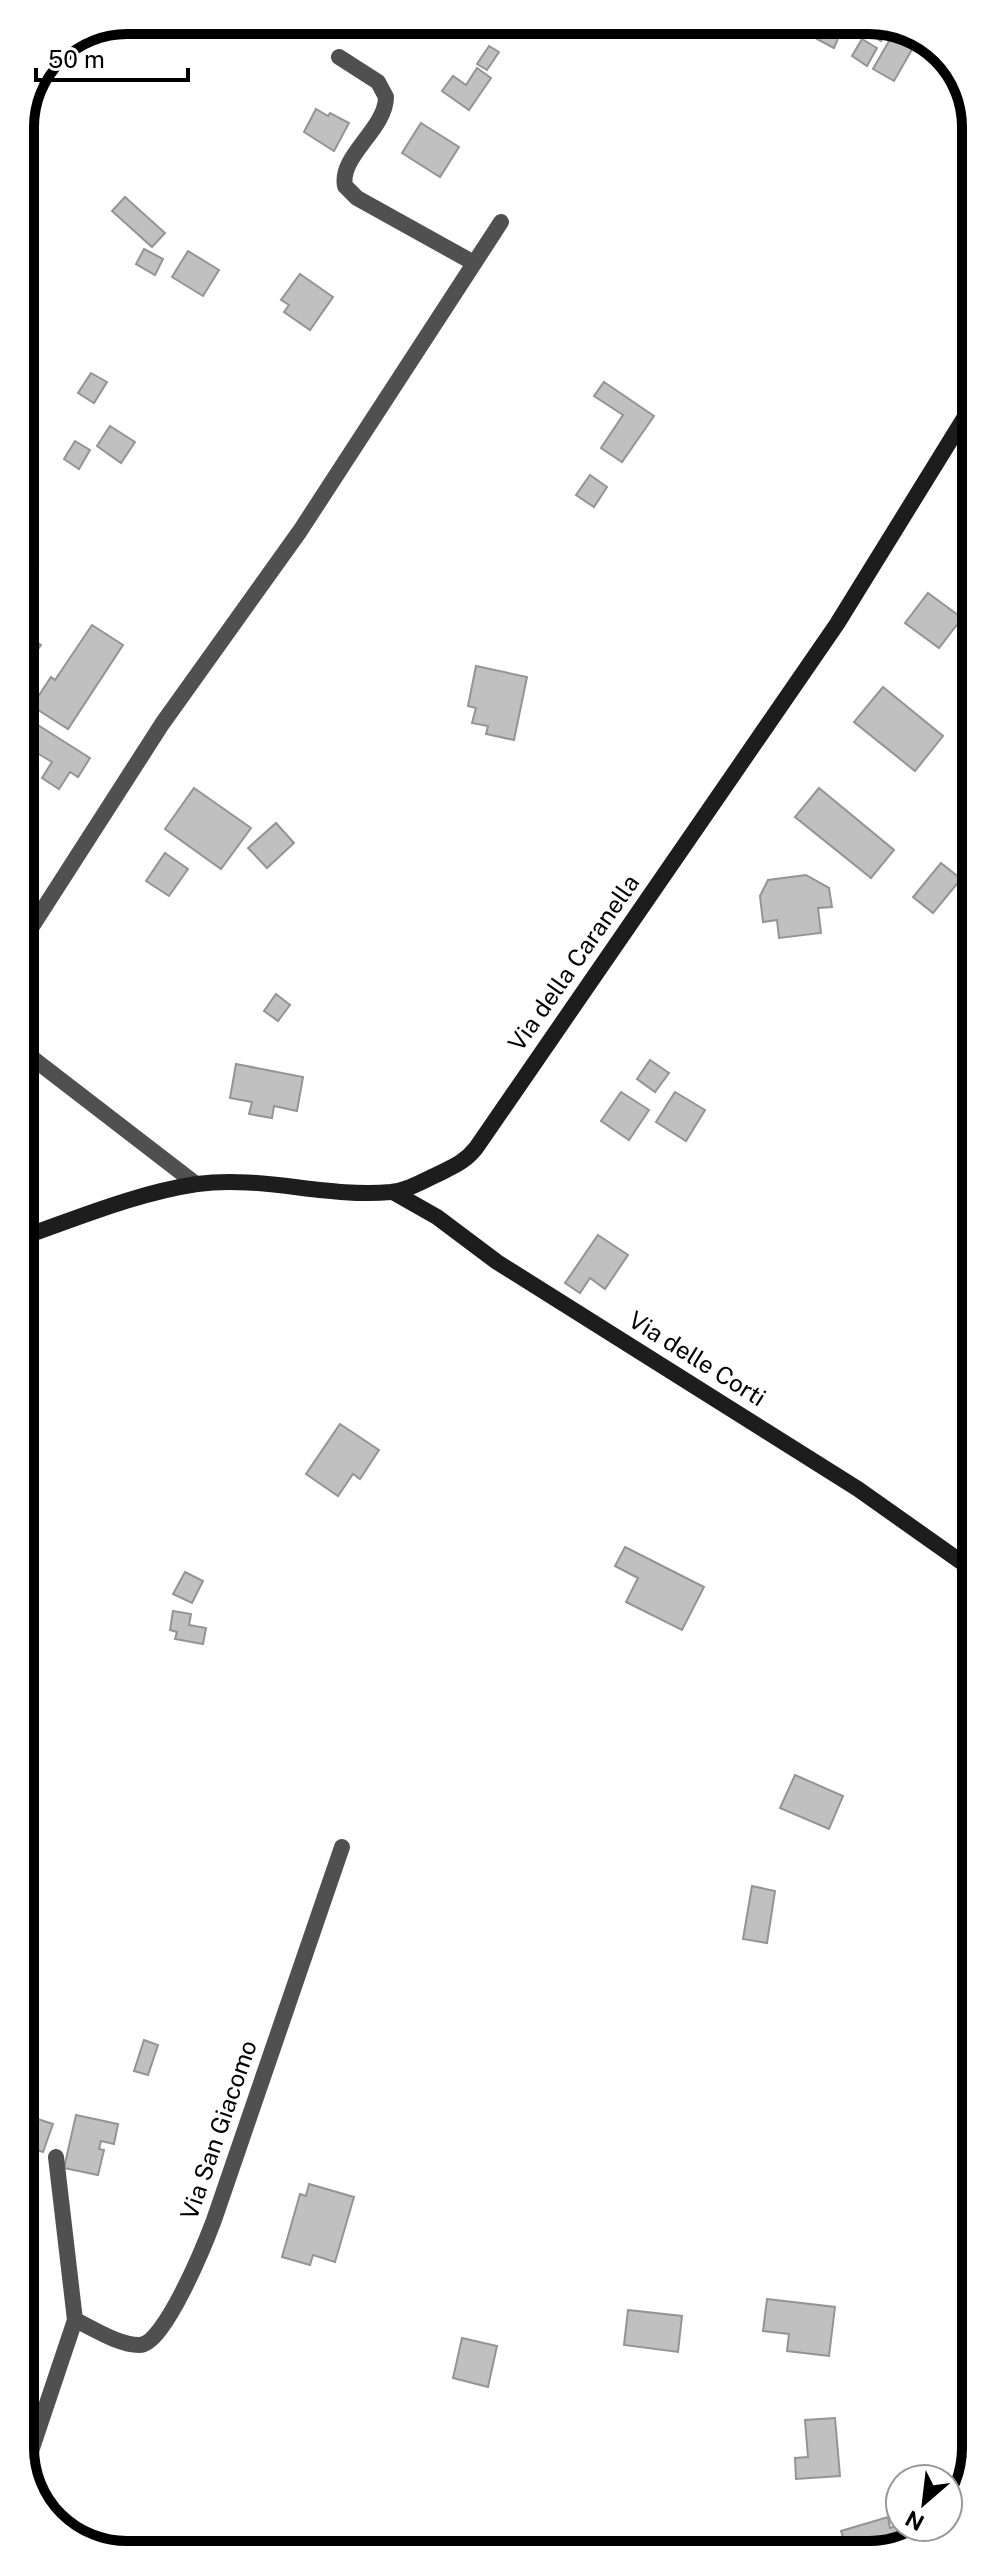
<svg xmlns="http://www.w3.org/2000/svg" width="996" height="2575" font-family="'Public Sans',sans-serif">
	<rect width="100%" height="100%" fill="#fff"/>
	<g fill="#c0c0c0" stroke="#949494" stroke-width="2">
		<polygon points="362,20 395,20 383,36"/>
		<polygon points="870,20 890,25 881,41 864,31"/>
		<polygon points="826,21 842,29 834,48 817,39"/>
		<polygon points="893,34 914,46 894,81 873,69"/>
		<polygon points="862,39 877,48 867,66 852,56"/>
		<polygon points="489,46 499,52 487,70 477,64"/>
		<polygon points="477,68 491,78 469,110 442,91 453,76 466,85"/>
		<polygon points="316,109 328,116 330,113 349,123 334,151 304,132"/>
		<polygon points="421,123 459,147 440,177 402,153"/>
		<polygon points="125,197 165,233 152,247 112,211"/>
		<polygon points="144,249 163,259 155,275 136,264"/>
		<polygon points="188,251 219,270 203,296 172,277"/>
		<polygon points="300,274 333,297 310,330 284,312 289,305 281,300"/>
		<polygon points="91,373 107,382 94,403 78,393"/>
		<polygon points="604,382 654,416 622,462 601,448 623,415 594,396"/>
		<polygon points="110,426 135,442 121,463 97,446"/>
		<polygon points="75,441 90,450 79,469 64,459"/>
		<polygon points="590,475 607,487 594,507 576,495"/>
		<polygon points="928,593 962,618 939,648 905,623"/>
		<polygon points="92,625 123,645 68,729 32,706 51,677 55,680"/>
		<polygon points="28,636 41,645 21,674 21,646"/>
		<polygon points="476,666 527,677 514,740 486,734 488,726 472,723 476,708 468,706"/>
		<polygon points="883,687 943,736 915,771 854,722"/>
		<polygon points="22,715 90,758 78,777 70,772 59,789 42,778 52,762 22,744"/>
		<polygon points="194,788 251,828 221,869 165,829"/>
		<polygon points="819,788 894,850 871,878 795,817"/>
		<polygon points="276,823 294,843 267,868 248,848"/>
		<polygon points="165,853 188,869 169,896 146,881"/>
		<polygon points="941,863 961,879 933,913 913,897"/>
		<polygon points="806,875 829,888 832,907 818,908 821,933 779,938 777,920 763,922 760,896 768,880"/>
		<polygon points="276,994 290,1005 278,1021 264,1011"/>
		<polygon points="650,1060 669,1073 655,1092 637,1079"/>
		<polygon points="236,1064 303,1077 297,1111 274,1106 272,1118 249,1114 252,1102 230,1098"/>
		<polygon points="621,1092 649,1110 629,1140 601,1121"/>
		<polygon points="675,1092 705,1110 686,1141 656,1122"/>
		<polygon points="598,1235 628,1255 605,1289 590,1278 580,1293 565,1283"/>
		<polygon points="340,1424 379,1450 360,1479 353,1474 338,1496 306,1474"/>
		<polygon points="625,1547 704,1587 682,1630 626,1602 638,1578 615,1566"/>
		<polygon points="185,1572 203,1581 192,1603 173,1594"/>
		<polygon points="173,1611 191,1614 189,1625 206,1628 203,1644 175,1639 177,1632 170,1630"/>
		<polygon points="795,1775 843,1796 829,1829 780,1808"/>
		<polygon points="752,1886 775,1891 767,1943 743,1939"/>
		<polygon points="144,2040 158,2045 148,2075 134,2071"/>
		<polygon points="25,2115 53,2124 43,2152 25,2146"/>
		<polygon points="76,2115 118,2124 114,2144 101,2141 99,2149 104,2150 98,2175 64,2168"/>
		<polygon points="309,2184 354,2197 335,2262 313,2255 310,2265 282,2257 300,2194 306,2196"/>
		<polygon points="767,2299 835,2307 829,2356 787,2351 789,2334 763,2331"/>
		<polygon points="628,2310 682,2316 678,2352 624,2345"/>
		<polygon points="462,2338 497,2346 488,2387 453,2378"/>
		<polygon points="835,2418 840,2476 796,2479 795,2458 808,2457 805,2420"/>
		<polygon points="888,2517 890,2528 900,2525 900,2527 913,2527 917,2539 903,2549 879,2550 878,2545 860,2550 847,2550 841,2531"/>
	</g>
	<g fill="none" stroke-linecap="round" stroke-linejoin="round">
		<g stroke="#505050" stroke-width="16">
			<path d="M339 57 378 82 386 97C386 129 339 156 345 186L357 198 474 263"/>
			<polyline points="22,942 162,724 300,531 501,222"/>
			<polyline points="22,1050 196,1184"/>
			<path d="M75 2320C93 2328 118 2345 139 2345 164 2346 205 2244 214 2220L342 1847"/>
			<polyline points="25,2469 75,2320 56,2157"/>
		</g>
		<g stroke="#1d1d1d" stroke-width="16">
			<polyline points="393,1192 437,1217 497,1262 858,1489 974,1571"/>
			<path d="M23 1237C80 1217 137 1193 197 1184 262 1175 326 1198 391 1192 408 1190 421 1182 436 1175 452 1167 464 1163 476 1148L837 624 971 407"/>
		</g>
	</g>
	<g text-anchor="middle" stroke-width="6" stroke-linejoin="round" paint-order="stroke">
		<g font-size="24" fill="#000" stroke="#fff">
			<text transform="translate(574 963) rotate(-55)" y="8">Via della Caranella</text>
			<text transform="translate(697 1359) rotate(32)" y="8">Via delle Corti</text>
			<text transform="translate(219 2130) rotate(-71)" y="8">Via San Giacomo</text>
		</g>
	</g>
	<path d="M0 0H996V2575H0ZM127 34H869A93 93 0 0 1 962 127V2448A93 93 0 0 1 869 2541H127A93 93 0 0 1 34 2448V127A93 93 0 0 1 127 34Z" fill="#fff" fill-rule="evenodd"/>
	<path fill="none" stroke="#000" stroke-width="10" d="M127 34H869A93 93 0 0 1 962 127V2448A93 93 0 0 1 869 2541H127A93 93 0 0 1 34 2448V127A93 93 0 0 1 127 34Z"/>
	<g transform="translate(924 2503) rotate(208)"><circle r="38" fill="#ffffff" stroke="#999999" stroke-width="2"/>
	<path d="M0-6L14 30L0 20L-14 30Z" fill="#000000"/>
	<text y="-12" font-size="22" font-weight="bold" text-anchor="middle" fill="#000000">N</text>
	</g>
	<path d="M36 68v12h152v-12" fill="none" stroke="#000000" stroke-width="4"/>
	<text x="48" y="68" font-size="24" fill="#000000" stroke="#ffffff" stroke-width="6" paint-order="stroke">50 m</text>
</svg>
